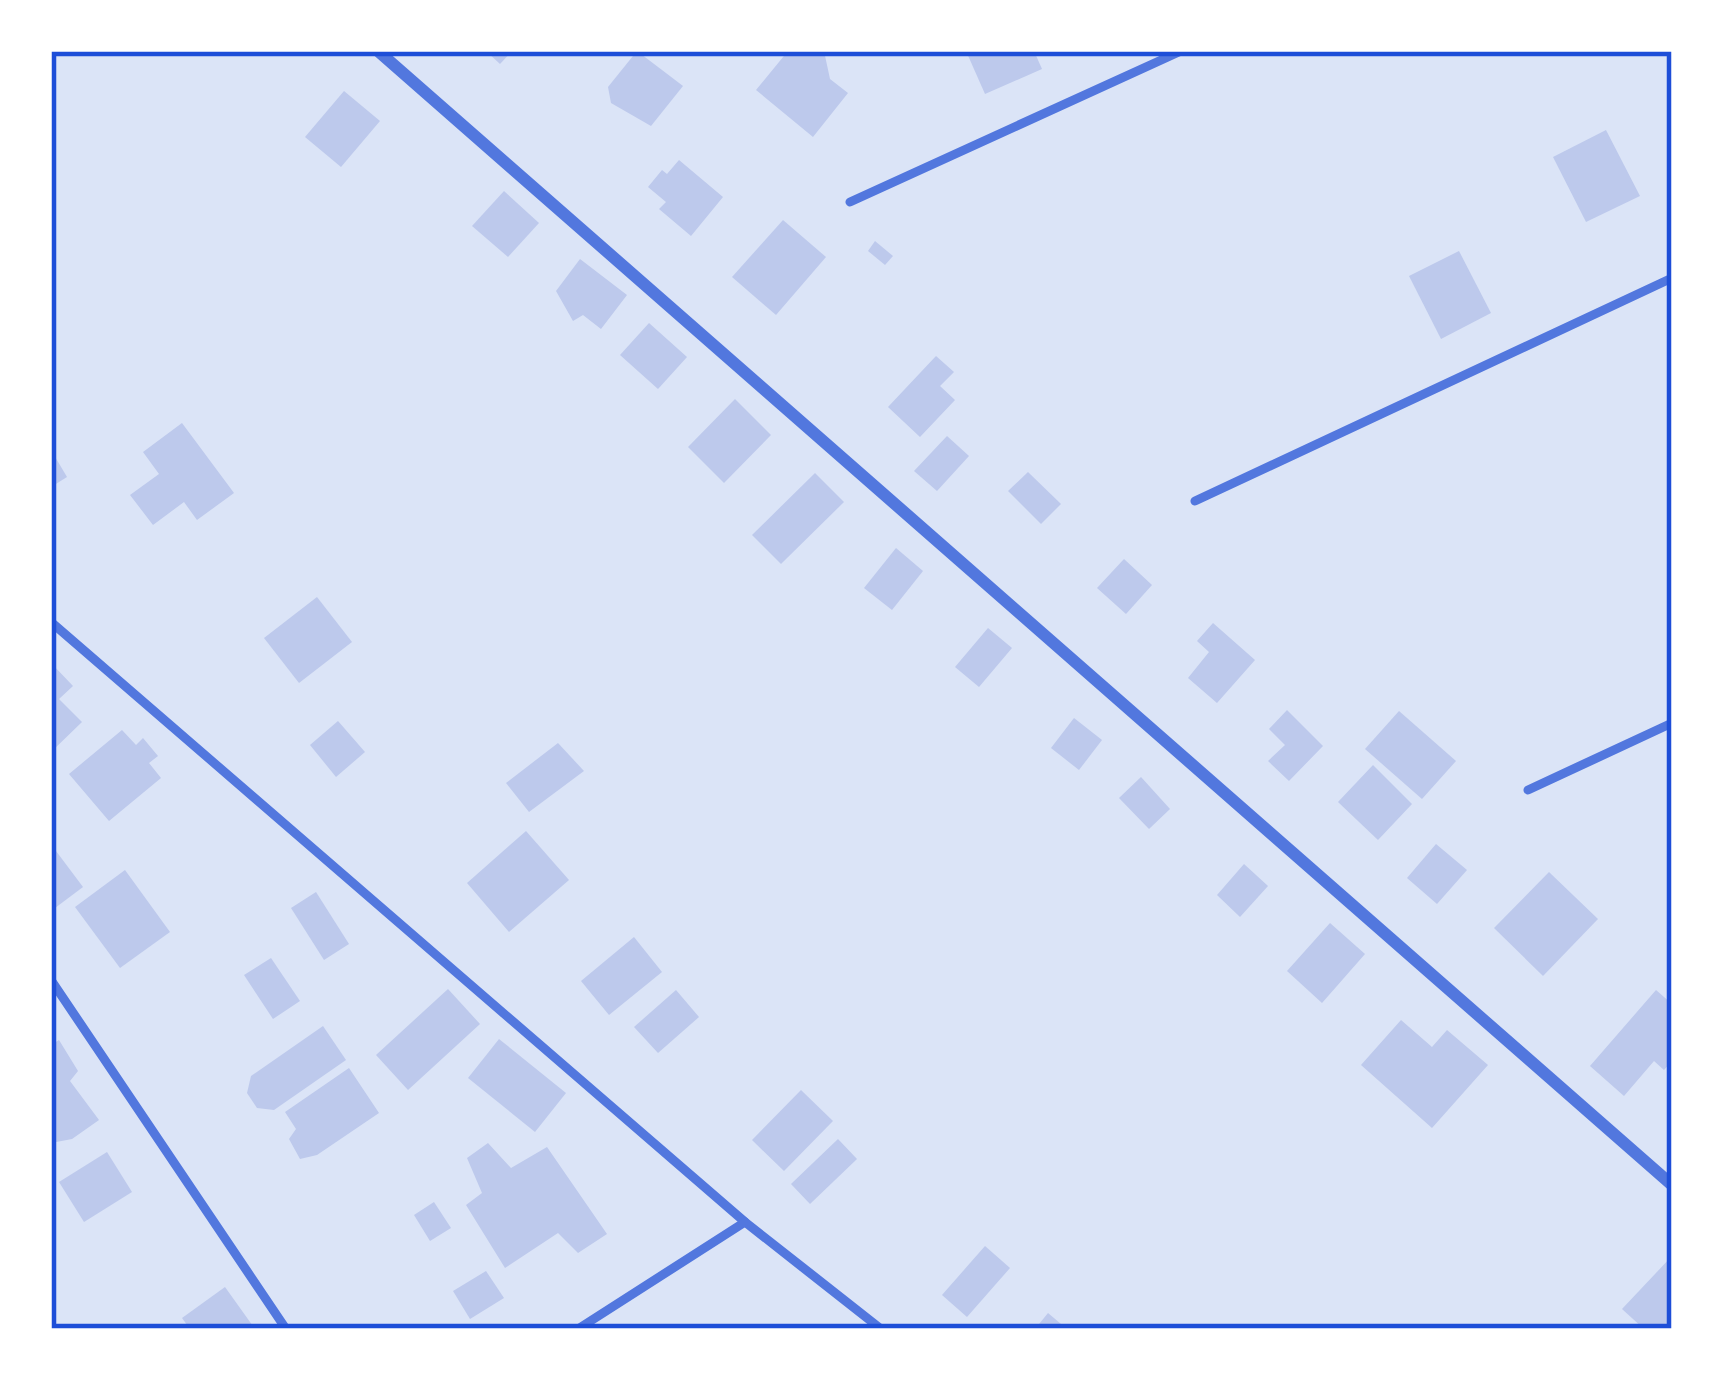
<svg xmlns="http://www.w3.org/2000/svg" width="1723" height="1380" font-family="Lato,sans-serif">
	<rect width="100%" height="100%" fill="#f2f2f2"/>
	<rect fill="#dbe4f7" x="51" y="51" width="1621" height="1278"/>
	<g fill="#bdc9ec">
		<polygon points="486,51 512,51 500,64"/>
		<polygon points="637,51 683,86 651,126 611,103 608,87"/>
		<polygon points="788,51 824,51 830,79 848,93 813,137 756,90"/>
		<polygon points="966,51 1034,51 1042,69 985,94"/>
		<polygon points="344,91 380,121 341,167 305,137"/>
		<polygon points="1606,130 1640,196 1586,222 1553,157"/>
		<polygon points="679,160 723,197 691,236 659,209 666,202 648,187 662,170 667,174"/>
		<polygon points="504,191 539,223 508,257 472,226"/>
		<polygon points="783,220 826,257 776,315 732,277"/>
		<polygon points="875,241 893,256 885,265 868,251"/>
		<polygon points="1459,251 1491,313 1441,339 1409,276"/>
		<polygon points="580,259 627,295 601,329 583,315 573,321 556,291"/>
		<polygon points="649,323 687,357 658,389 620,355"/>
		<polygon points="936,356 954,372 940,386 955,400 920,437 888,407"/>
		<polygon points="735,399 771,435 724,483 688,447"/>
		<polygon points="182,423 234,493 197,520 184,502 153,525 130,495 159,474 143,452"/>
		<polygon points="947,436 969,456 937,491 914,471"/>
		<polygon points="51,450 67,477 51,487"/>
		<polygon points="1028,472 1061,504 1041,524 1008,491"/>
		<polygon points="815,473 844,502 781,564 752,535"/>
		<polygon points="896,548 923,571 892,610 864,588"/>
		<polygon points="1124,559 1152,585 1126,614 1097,588"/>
		<polygon points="317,597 352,642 299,683 264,638"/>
		<polygon points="1213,623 1255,660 1217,703 1188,678 1209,652 1197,641"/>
		<polygon points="988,628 1012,648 979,687 955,667"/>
		<polygon points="51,663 73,686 59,699 82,722 51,752"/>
		<polygon points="1287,710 1323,746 1289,781 1268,761 1285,745 1269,729"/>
		<polygon points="1399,711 1456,761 1422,799 1365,749"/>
		<polygon points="1074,718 1102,740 1079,770 1051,748"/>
		<polygon points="338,721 365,752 336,777 310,745"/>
		<polygon points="122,730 136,745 143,738 158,756 149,763 161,778 109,821 69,774"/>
		<polygon points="558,743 584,771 529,812 506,783"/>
		<polygon points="1373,765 1412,804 1378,840 1338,802"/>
		<polygon points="1141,777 1170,809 1149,829 1119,798"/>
		<polygon points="526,831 569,880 509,932 467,883"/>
		<polygon points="1436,844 1467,870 1437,904 1407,878"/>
		<polygon points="56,851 83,887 51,911 51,855"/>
		<polygon points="1244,864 1268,886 1240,917 1217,895"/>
		<polygon points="125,870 170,932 120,968 75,907"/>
		<polygon points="1549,872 1598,919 1543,976 1494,928"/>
		<polygon points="316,892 349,944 324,960 291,908"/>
		<polygon points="1330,923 1365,954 1322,1003 1287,971"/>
		<polygon points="634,937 662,972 609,1015 581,981"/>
		<polygon points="271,958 300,1001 273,1019 244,975"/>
		<polygon points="448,989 480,1024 408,1090 376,1055"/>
		<polygon points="676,990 699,1017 658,1053 634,1027"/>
		<polygon points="1656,990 1672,1004 1672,1061 1664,1070 1654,1061 1624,1096 1590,1066"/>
		<polygon points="1401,1020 1432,1047 1447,1030 1488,1065 1432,1128 1361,1065"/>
		<polygon points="323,1026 346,1060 274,1110 257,1108 247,1093 251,1076"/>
		<polygon points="499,1039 566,1093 535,1132 468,1078"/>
		<polygon points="59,1040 78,1071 70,1081 99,1120 72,1139 51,1143 51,1045"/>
		<polygon points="349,1068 379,1113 317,1155 300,1159 289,1139 296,1129 285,1112"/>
		<polygon points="801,1090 833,1121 784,1171 752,1140"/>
		<polygon points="838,1139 857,1159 810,1204 791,1184"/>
		<polygon points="488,1143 511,1168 547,1147 607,1234 578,1253 558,1233 505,1268 466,1205 482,1193 467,1158"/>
		<polygon points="107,1152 132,1192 84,1222 59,1182"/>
		<polygon points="434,1202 451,1228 430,1241 414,1215"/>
		<polygon points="985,1246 1010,1268 967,1317 942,1295"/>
		<polygon points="1672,1256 1672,1329 1644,1329 1622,1309"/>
		<polygon points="486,1271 504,1298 470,1319 453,1291"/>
		<polygon points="225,1287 255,1329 190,1329 182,1318"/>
		<polygon points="1048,1313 1067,1329 1035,1329"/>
	</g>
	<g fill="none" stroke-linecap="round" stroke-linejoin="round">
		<g stroke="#5277de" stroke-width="9">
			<polyline points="850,202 1181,51"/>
			<polyline points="1195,501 1672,278"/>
			<polyline points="51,622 745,1222 881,1329"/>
			<polyline points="1528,790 1672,723"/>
			<polyline points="51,980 286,1329"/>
			<polyline points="578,1329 745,1222"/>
		</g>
		<polyline stroke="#5277de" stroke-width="12" points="378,51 1672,1185"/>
	</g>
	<rect width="1723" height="1380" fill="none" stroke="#ffffff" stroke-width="108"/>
	<rect x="54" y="54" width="1615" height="1272" fill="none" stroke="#1d4ed8" stroke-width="4.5"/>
</svg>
